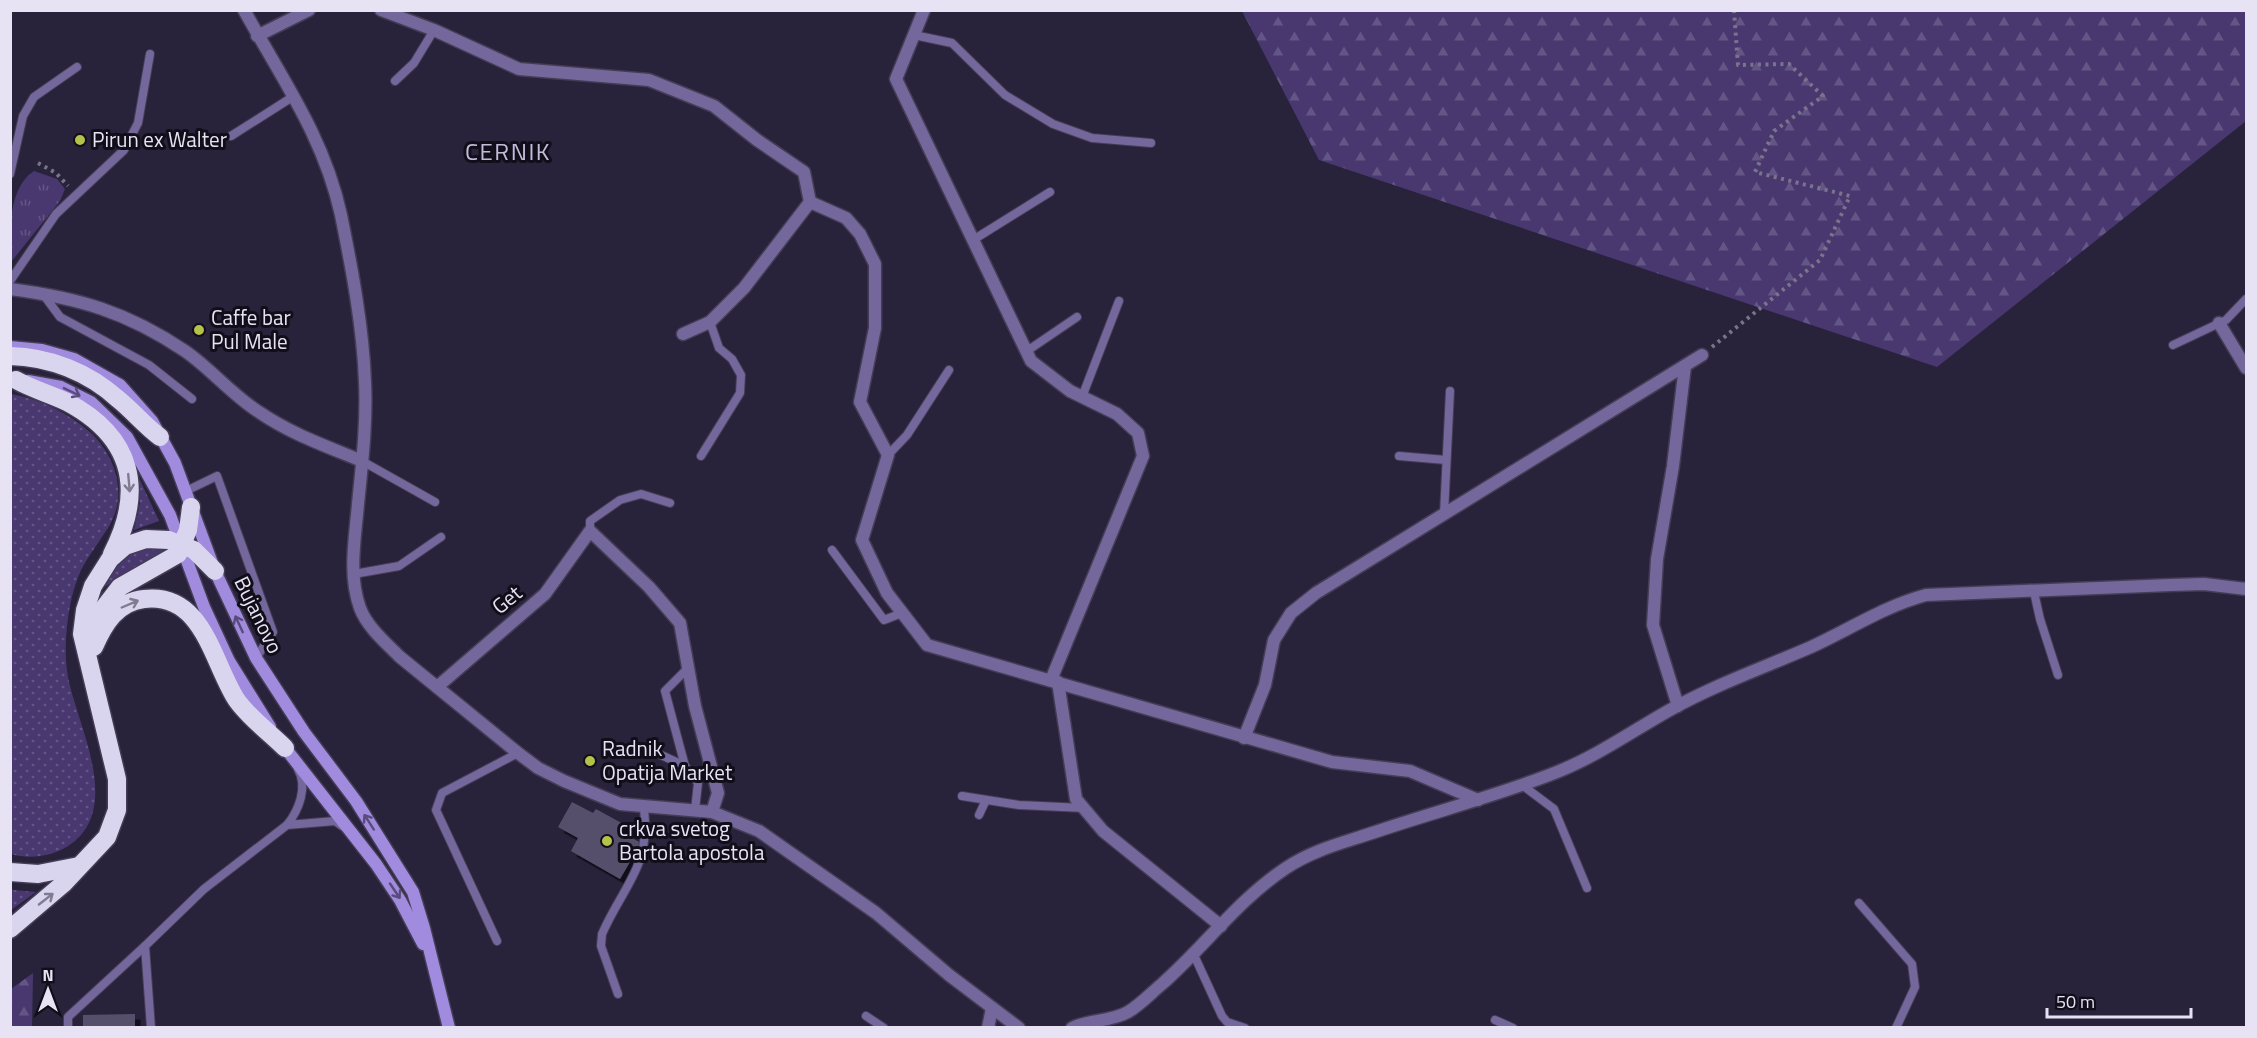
<svg xmlns="http://www.w3.org/2000/svg" width="2257" height="1038" font-family="'Titillium Web',sans-serif">
	<defs>
		<pattern id="grass-dots" width="8" height="8" patternUnits="userSpaceOnUse" patternTransform="scale(1.5)"><rect width="8" height="8" fill="#493870"/><path d="M2 2h.1M6 6h.1" fill="none" stroke="#635585" stroke-width="1.8" stroke-linecap="round"/></pattern>
		<pattern id="forest-firs" width="22" height="20" patternUnits="userSpaceOnUse" patternTransform="scale(1.5)"><rect width="22" height="20" fill="#493870"/><path d="M5 1l3.5 6h-7zM16 11l3.5 6h-7z" fill="#635585"/></pattern>
		<pattern id="park-tufts" width="24" height="20" patternUnits="userSpaceOnUse" patternTransform="scale(1.5)"><rect width="24" height="20" fill="#493870"/><path d="M3 7l-1-3M5 7V3M7 7l1-3M15 17l-1-3M17 17v-4M19 17l1-3" fill="none" stroke="#635585"/></pattern>
		<filter id="shadow"><feDropShadow dx="5.5" dy="5.5" stdDeviation="0" flood-color="#0009"/></filter>
	</defs>
	<rect width="100%" height="100%" fill="#29223b"/>
	<g fill="url(#grass-dots)">
		<path d="M11 394C40 399 69 413 91 433 117 458 128 496 108 528 99 542 89 555 81 570 73 588 69 607 67 627 65 646 65 668 70 686 82 735 124 816 63 849 47 857 28 859 11 854Z"/>
		<polygon points="139,478 159,521 134,530 140,503"/>
		<path d="M150 546 161 547 164 552 102 588C112 564 126 554 150 546Z"/>
		<polygon points="11,889 14,890 36,892 11,910"/>
	</g>
	<g fill="url(#forest-firs)">
		<polygon points="1242,11 2246,11 2246,121 1937,367 1319,160"/>
		<polygon points="33,973 32,1027 11,1027 11,989"/>
	</g>
	<path fill="url(#park-tufts)" d="M34 171 57 179 65 189 60 201 11 262C10 233 7 189 34 171Z"/>
	<g fill="#57506c" filter="url(#shadow)">
		<polygon points="572,802 593,813 596,809 625,825 621,832 641,843 620,879 571,851 578,838 558,827"/>
		<polygon points="135,1014 135,1028 83,1028 83,1015"/>
	</g>
	<g fill="none" stroke-linecap="round" stroke-linejoin="round">
		<g stroke="#443d55" stroke-width="10">
			<g id="service">
				<polyline points="914,35 952,43 1005,95 1053,124 1092,138 1151,143"/>
				<polyline points="395,81 414,63 434,30"/>
				<polyline points="231,136 294,96"/>
				<polyline points="10,174 23,116 34,97 77,67"/>
				<polyline points="973,240 1050,192"/>
				<polyline points="10,281 56,214 124,150 138,123 150,54"/>
				<polyline points="43,294 60,317 149,365 192,399"/>
				<polyline points="2173,345 2226,320 2246,299"/>
				<polyline points="1027,351 1077,317"/>
				<polyline points="1082,397 1119,301"/>
				<polyline points="888,455 907,435 949,370"/>
				<polyline points="701,456 740,393 741,375 732,359 719,348 710,322"/>
				<polyline points="1399,456 1446,460"/>
				<polyline points="362,461 435,502"/>
				<polyline points="186,491 217,476 273,632 256,658"/>
				<polyline points="1444,514 1450,391"/>
				<polyline points="590,531 590,521 620,500 641,494 670,503"/>
				<polyline points="832,550 884,620 902,613"/>
				<polyline points="354,574 399,566 441,537"/>
				<polyline points="2034,592 2040,619 2058,675"/>
				<polyline points="687,669 665,691 685,766 698,783 695,810"/>
				<polyline points="648,749 685,766"/>
				<path d="M298 769C308 787 299 810 287 825L335 821 342 826"/>
				<polyline points="1522,785 1554,809 1587,888"/>
				<polyline points="962,796 1019,805 1084,808"/>
				<polyline points="979,815 986,800"/>
				<polyline points="1859,903 1912,964 1915,987 1896,1028"/>
				<polyline points="497,941 436,810 442,793 518,753"/>
				<polyline points="1194,955 1222,1016 1227,1022 1245,1028"/>
				<path d="M618 994 601 946 602 934C624 884 651 867 644 808"/>
				<polyline points="866,1016 884,1028"/>
				<polyline points="1495,1020 1513,1028"/>
				<polyline points="68,1028 68,1017 145,946"/>
				<polyline points="151,1028 145,946 204,889 287,825"/>
			</g>
		</g>
		<g stroke="#443d55" stroke-width="15">
			<g id="minor">
				<polyline points="381,10 434,30 519,69 649,80 714,106 757,140 804,172 810,202 744,288 710,322 683,334"/>
				<polyline points="924,10 896,79 1031,361 1070,391 1117,414 1138,433 1143,456 1051,680"/>
				<polyline points="257,36 309,10"/>
				<polyline points="810,202 846,218 860,234 875,264 875,328 860,402 888,455 862,540 887,593 927,645 1332,762 1410,771 1478,800"/>
				<path d="M10 289C79 298 127 312 185 351 211 369 232 395 259 412 291 434 326 446 362 461"/>
				<polyline points="2219,323 2246,368"/>
				<polyline points="1058,682 1076,799 1103,831 1221,926"/>
				<polyline points="437,687 545,594 590,531 649,587 680,623 695,706 718,793 712,812"/>
				<polyline points="1678,706 1653,625 1657,559 1673,466 1685,366"/>
				<polyline points="1244,738 1265,685 1274,640 1291,613 1316,593 1702,355"/>
				<polyline points="988,1028 992,1008"/>
				<path d="M1072 1028C1090 1019 1110 1022 1128 1012 1141 1004 1150 994 1162 984 1204 947 1239 899 1286 868 1313 850 1342 843 1372 833 1433 812 1497 796 1557 772 1597 756 1631 732 1668 711 1714 685 1763 668 1811 647 1850 629 1885 606 1926 595L2170 585 2204 584 2246 589"/>
			</g>
		</g>
		<g stroke="#443d55" stroke-width="15">
			<path id="tertiary" d="M244 10C282 79 324 137 341 215 352 269 363 327 365 382 367 423 362 464 358 504 355 539 348 575 360 608 367 627 386 643 400 657L518 753 538 768 564 781 620 804 712 812 759 831 876 913 949 975 1019 1028"/>
		</g>
		<g stroke="#443d55" stroke-width="15">
			<g id="secondary">
				<polyline points="10,347 42,350 74,359 120,385 152,421 175,463 215,571 256,658 304,732 356,801 413,892 424,928 449,1028"/>
				<polyline points="28,381 61,387 91,402 127,437 170,515 204,607 229,661 270,727"/>
				<polyline points="282,744 376,864 400,900 423,944"/>
			</g>
		</g>
		<g stroke="#443d55" stroke-width="21">
			<g id="motorway">
				<path d="M10 356C50 357 88 372 118 399 133 411 145 426 160 437"/>
				<path d="M16 380C32 389 50 394 67 402 133 437 145 490 112 554"/>
				<polyline points="95,629 100,613 120,587 178,554 188,530 191,507"/>
				<path d="M94 647C104 624 117 602 144 599 203 592 212 661 236 699 248 717 269 732 285 748"/>
				<polyline points="10,872 38,874 79,866"/>
				<polyline points="10,929 63,884 107,837 117,810 117,779 82,634 85,610 93,586 110,559 125,546 146,539 169,540 194,550 215,571"/>
			</g>
		</g>
		<g stroke="#7a748a" stroke-width="4" stroke-dasharray="3 4.5" stroke-linecap="butt">
			<polyline points="38,163 56,173 68,186"/>
			<polyline points="1712,347 1820,260 1850,196 1755,172 1774,131 1823,96 1789,64 1738,65 1734,10"/>
		</g>
		<use href="#service" stroke="#74679b" stroke-width="8"/>
		<use href="#minor" stroke="#74679b" stroke-width="12"/>
		<use href="#tertiary" stroke="#74679b" stroke-width="12"/>
		<use href="#secondary" stroke="#a18bde" stroke-width="12"/>
		<use href="#motorway" stroke="#dad5ef" stroke-width="18"/>
	</g>
	<defs><path id="oneway-shaft" d="M-6 0H5M1.5-3L5.5 0L1.5 3" fill="none" stroke-width="1.6" stroke-linecap="round" stroke-linejoin="round" transform="scale(1.5)"/></defs>
	<g stroke="#594c7c">
		<use href="#oneway-shaft" transform="translate(72 392) rotate(26)"/>
		<use href="#oneway-shaft" transform="translate(239 624) rotate(-115)"/>
		<use href="#oneway-shaft" transform="translate(369 822) rotate(-123)"/>
		<use href="#oneway-shaft" transform="translate(395 891) rotate(56)"/>
	</g>
	<g stroke="#807b8f">
		<use href="#oneway-shaft" transform="translate(129 483) rotate(85)"/>
		<use href="#oneway-shaft" transform="translate(130 604) rotate(-23)"/>
		<use href="#oneway-shaft" transform="translate(46 899) rotate(-38)"/>
	</g>
	<g fill="#b4c24a" stroke="#110e19" stroke-width="2">
		<circle cx="80" cy="140" r="6"/>
		<circle cx="199" cy="330" r="6"/>
		<circle cx="590" cy="761" r="6"/>
		<circle cx="607" cy="841" r="6"/>
	</g>
	<g text-anchor="middle" stroke-width="6" stroke-linejoin="round" paint-order="stroke">
		<g font-size="21" fill="#e7e3f4" stroke="#110e19" text-anchor="start">
			<text x="92" y="147">Pirun ex Walter</text>
			<text x="211" y="325">Caffe bar<tspan x="211" dy="24">Pul Male</tspan></text>
			<text x="602" y="756">Radnik<tspan x="602" dy="24">Opatija Market</tspan></text>
			<text x="619" y="836">crkva svetog<tspan x="619" dy="24">Bartola apostola</tspan></text>
		</g>
		<g font-size="21" fill="#e7e3f4" stroke="#110e19">
			<text transform="translate(507 600) rotate(-40)" y="7">Get</text>
			<text transform="translate(258 615) rotate(64)" y="7">Bujanovo</text>
		</g>
		<g font-size="24" letter-spacing="1.5" fill="#c2bbdb" stroke="#110e19">
			<text x="508" y="160">CERNIK</text>
		</g>
	</g>
	<rect width="2257" height="1038" fill="none" stroke="#e7e3f4" stroke-width="24"/>
	<g transform="translate(48 990)" stroke="#110e19" stroke-width="4.5" paint-order="stroke">
	<path d="M0-4.5L10 22L0 15L-10 22Z" fill="#e7e3f4"/>
	<text y="-9" font-size="16" font-weight="bold" text-anchor="middle" fill="#e7e3f4">N</text>
	</g>
	<path d="M2047 1008v9h144v-9" fill="none" stroke="#e7e3f4" stroke-width="3"/>
	<text x="2056" y="1008" font-size="18" fill="#e7e3f4" stroke="#110e19" stroke-width="4.5" paint-order="stroke">50 m</text>
</svg>
